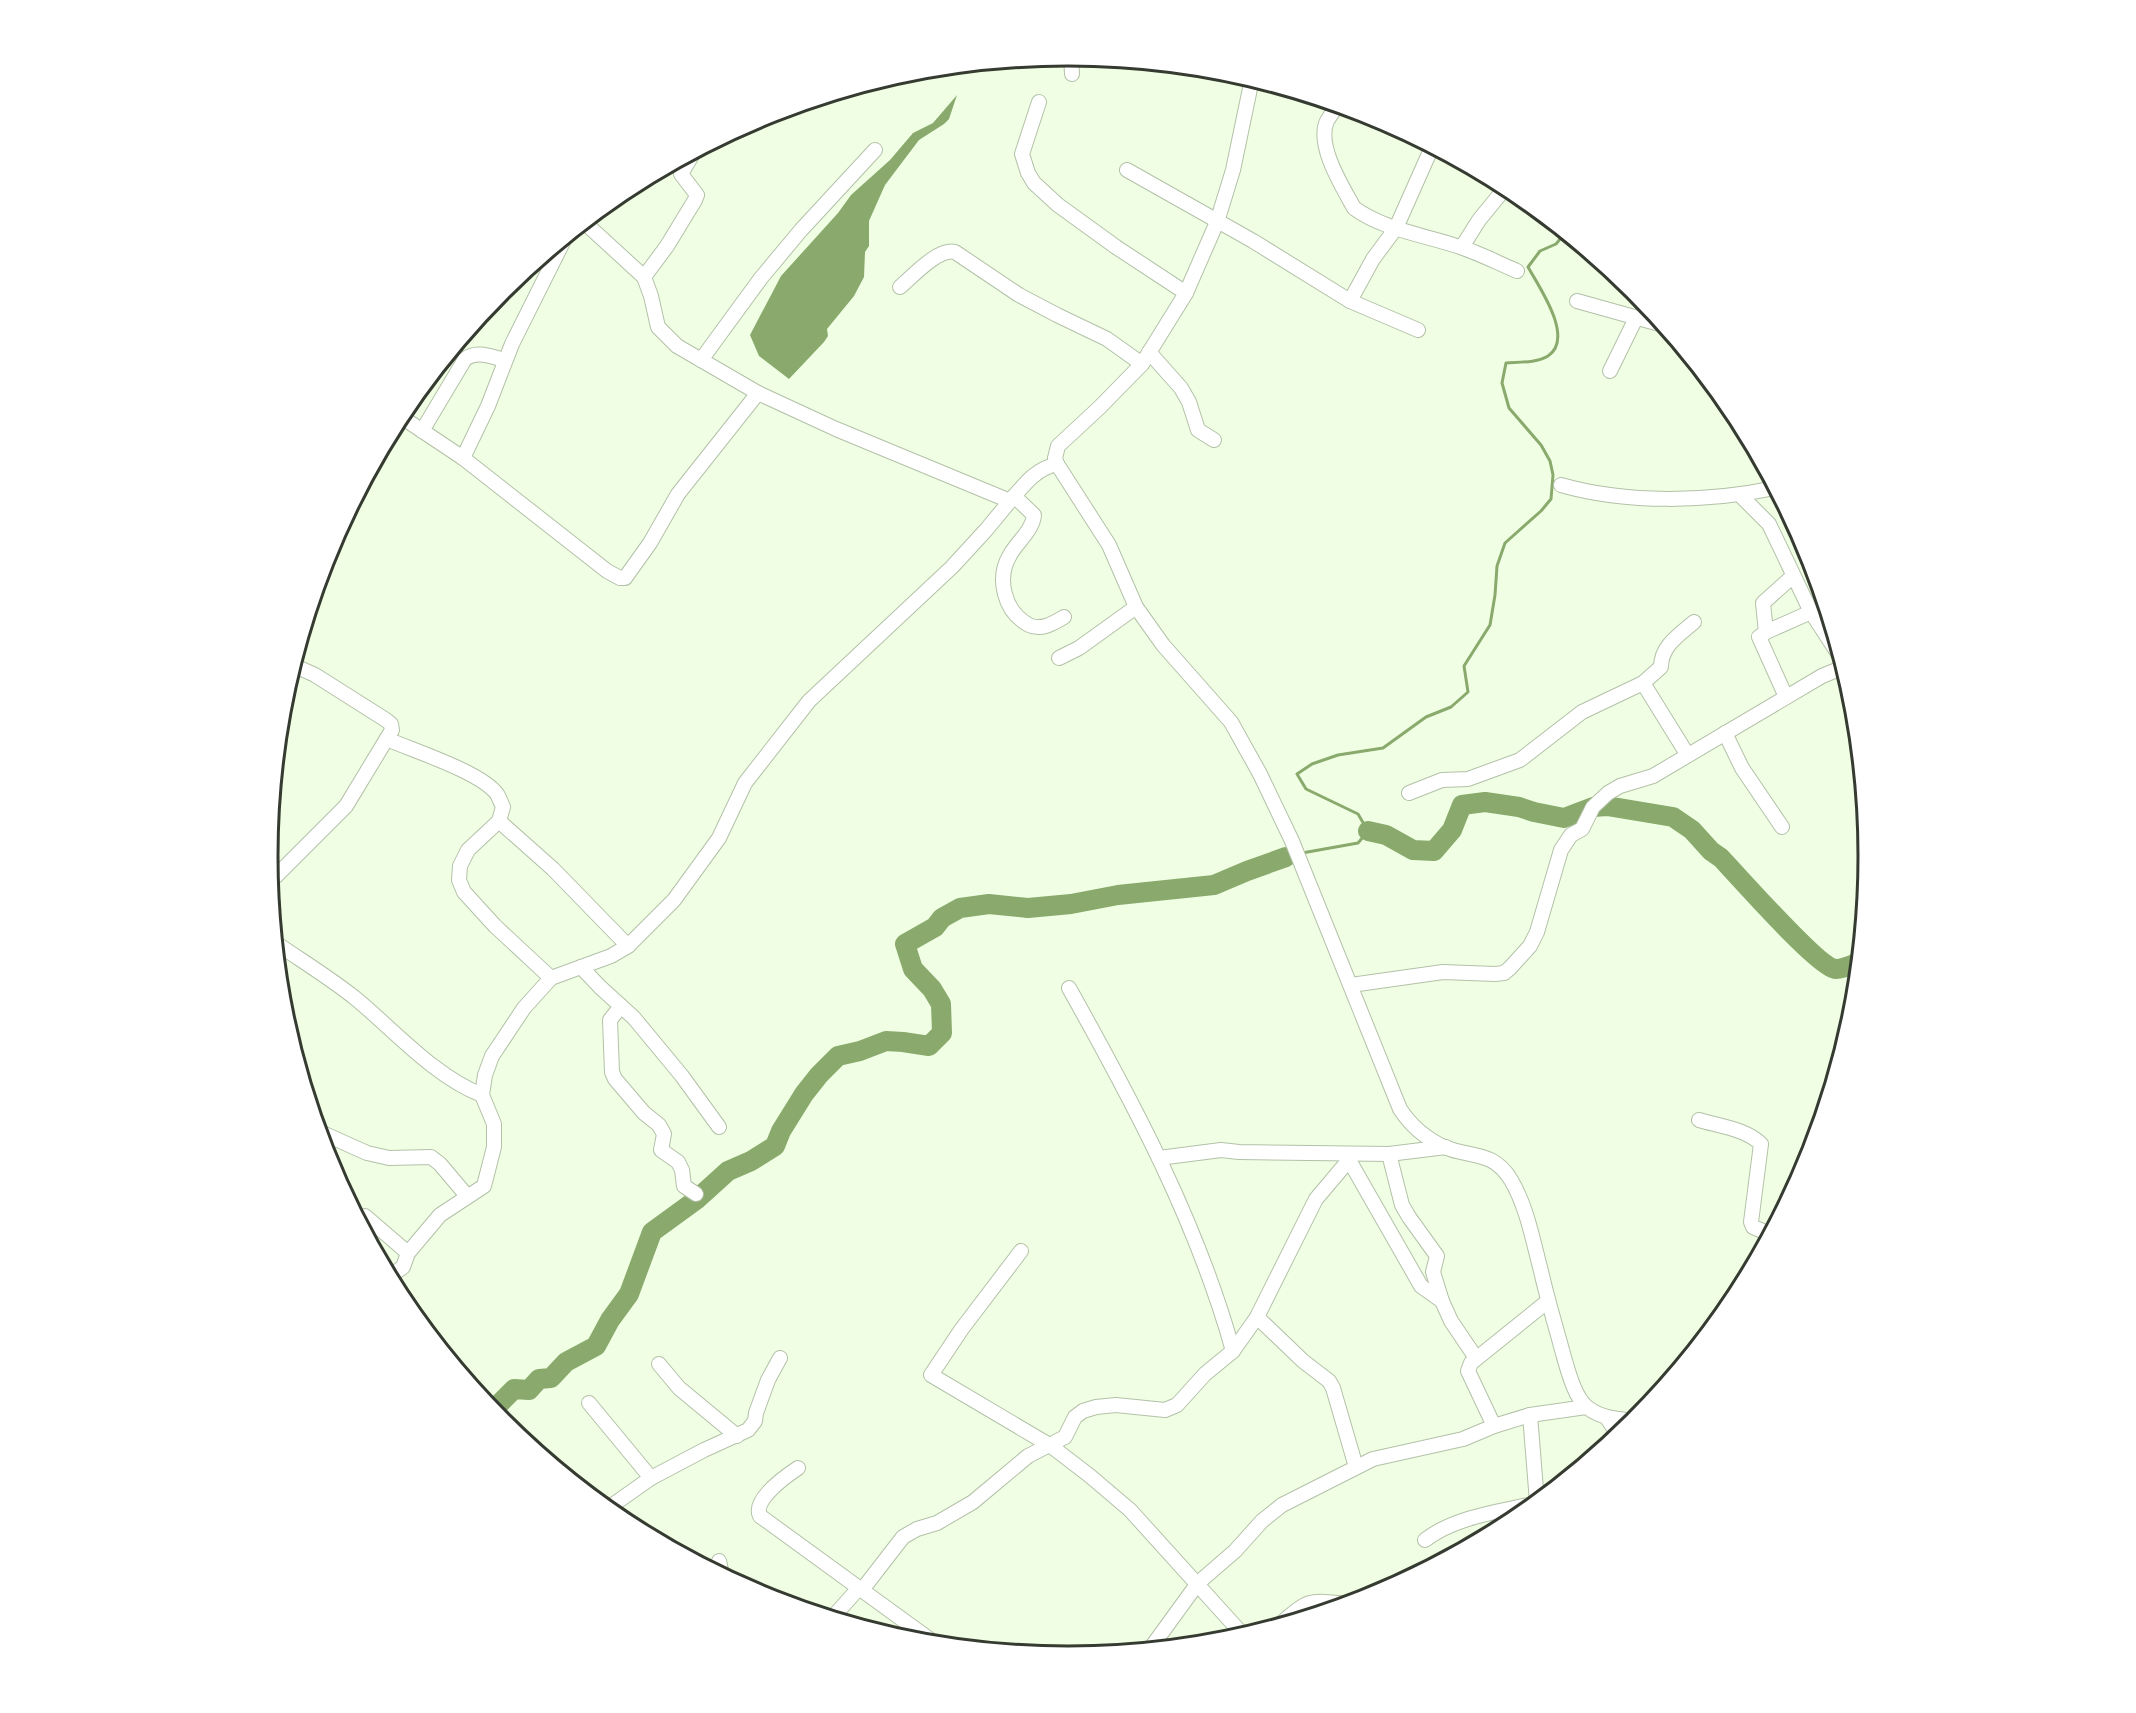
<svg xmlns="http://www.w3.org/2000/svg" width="2136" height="1713" font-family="Mulish,sans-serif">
	<rect width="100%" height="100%" fill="#f0ffe4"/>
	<polygon fill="#89aa6c" points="957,95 949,119 944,124 919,140 885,185 869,221 869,246 865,252 864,277 854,296 827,329 828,336 824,342 789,379 759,356 750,335 781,276 838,213 851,195 890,160 913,133 933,123"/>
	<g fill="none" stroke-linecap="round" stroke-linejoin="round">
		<g stroke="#89aa6c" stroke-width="3">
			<path d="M1302 853 1358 843 1368 831 1358 814 1306 789 1297 774 1312 764 1338 755 1383 748 1426 717 1451 707 1468 692 1464 666 1490 625 1495 595 1497 566 1505 543 1541 511 1551 499 1553 475 1550 461 1541 445 1509 408 1502 383 1506 363C1518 362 1537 363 1548 356 1575 338 1539 287 1528 267L1540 251 1556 244 1565 233"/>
			<polyline points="1286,857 1293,855"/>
		</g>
		<g stroke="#89aa6c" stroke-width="20">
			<path d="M1368 831 1386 835 1413 850 1434 851 1452 830 1462 805 1485 802 1519 807 1534 812 1564 818 1593 807 1607 806 1673 817 1692 830 1711 851 1721 858C1738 876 1819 968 1836 969 1843 969 1852 965 1859 962"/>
			<polyline points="492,1411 514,1389 529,1390 539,1379 551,1378 566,1362 596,1346 610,1320 629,1294 652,1232 696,1200 728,1171 751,1161 775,1146 781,1131 804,1094 819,1075 838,1056 860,1051 886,1041 903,1042 929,1046 942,1033 941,1004 932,989 913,969 905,944 935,927 942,918 960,908 989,904 1028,908 1071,904 1118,895 1214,885 1247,871 1286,857"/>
		</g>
		<g stroke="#b3c1a8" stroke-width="16">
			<g id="minor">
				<polyline points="1071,56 1072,74"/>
				<path d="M1252 79 1233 170 1217 222 1186 293 1142 364 1100 407 1058 446 1055 458 1057 464 1109 545 1136 607 1163 645 1231 722 1260 774 1292 841 1400 1109C1411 1126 1425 1138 1444 1147 1471 1158 1493 1150 1511 1180 1527 1207 1533 1241 1541 1271 1547 1298 1555 1324 1562 1350 1567 1367 1574 1398 1588 1408 1603 1419 1619 1419 1636 1421"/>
				<polyline points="1039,102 1022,154 1028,173 1034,183 1058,205 1116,247 1186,293"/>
				<path d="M1338 105C1334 110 1330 116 1327 121 1316 145 1342 186 1354 208 1384 230 1425 235 1460 247 1479 253 1498 263 1517 271"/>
				<polyline points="1127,170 1253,241 1350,301 1418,330"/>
				<path d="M584 222 644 277 651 296 658 327 677 346 758 393 836 429 1010 501C1024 485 1035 469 1057 464"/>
				<polyline points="1462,247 1479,220 1506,187"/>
				<polyline points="644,277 667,246 695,200 697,195 681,174 694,152"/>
				<path d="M900 287C913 276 938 248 955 252L1019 295 1057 315 1107 339 1142 364"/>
				<polyline points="1350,301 1373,259 1396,228 1432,147"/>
				<polyline points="1577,301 1663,325"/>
				<polyline points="1149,352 1181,388 1189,402 1198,430 1214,440"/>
				<polyline points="701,360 761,278 801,230 875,150"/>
				<polyline points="1610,371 1636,318"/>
				<polyline points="400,416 463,458 607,571 620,578 625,578 650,543 678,494 758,393"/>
				<path d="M422 431 465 359C477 350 491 357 505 360"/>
				<polyline points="463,458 488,406 512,344 565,238"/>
				<path d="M1561 485C1627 504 1708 502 1775 488"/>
				<path d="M1014 496 1034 515C1033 530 1017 542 1010 555 996 578 1004 612 1029 625 1041 631 1054 623 1064 617"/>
				<polyline points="1741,496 1769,524 1811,612 1841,658"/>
				<polyline points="1766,632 1763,603 1793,576"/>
				<polyline points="1059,658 1079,648 1136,607"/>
				<path d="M1643 683 1661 667C1661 646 1679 635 1694 622"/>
				<polyline points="1786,697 1759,637 1766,632 1811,612"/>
				<polyline points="1725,733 1742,768 1782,827"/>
				<path d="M387 739C414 751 481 772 497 794 499 797 501 803 503 807L499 821 468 850 460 866 459 880 464 892 495 926 551 978"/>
				<polyline points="1409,793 1442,780 1468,779 1520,760 1582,712 1643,683 1687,754"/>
				<polyline points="499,821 553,869 628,946"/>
				<polyline points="270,882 346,806 392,730 391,724 386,720 315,675 293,665"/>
				<path d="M276 943C302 961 330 978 355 998 394 1030 435 1077 482 1095"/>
				<polyline points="581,967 600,987 634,1018 682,1076 719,1127"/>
				<polyline points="1351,985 1443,972 1495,974 1504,973 1510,968 1530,946 1537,932 1561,850 1571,835 1582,829 1593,807 1608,793 1620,786 1653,776 1822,676 1844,667"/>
				<path d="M1069 988C1134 1104 1197 1222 1233 1351"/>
				<polyline points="621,1006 610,1020 612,1072 615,1079 644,1113 659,1125 664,1134 661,1150 678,1162 682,1170 684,1186 696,1194"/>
				<path d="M1699 1120C1719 1126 1746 1129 1761 1144L1751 1222 1753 1227 1770 1234"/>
				<polyline points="318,1131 367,1153 389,1158 431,1157 440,1164 467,1196"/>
				<polyline points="1389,1154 1402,1205 1409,1217 1437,1256 1433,1272 1442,1301 1451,1321 1476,1358"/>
				<polyline points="1159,1158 1221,1150 1239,1152 1389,1154 1446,1147"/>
				<polyline points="1349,1160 1421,1286 1442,1301"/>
				<polyline points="365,1216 408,1253"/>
				<polyline points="1021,1251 961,1330 931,1375 1051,1446 1090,1476 1130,1510 1244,1636"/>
				<polyline points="389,1277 403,1267 408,1253 440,1215 484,1186 494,1147 494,1124 482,1095 485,1075 492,1056 524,1008 551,978 611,956 628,946 674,900 719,838 745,783 809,701 952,567 986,530 1010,501"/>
				<polyline points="1257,1317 1303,1361 1329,1381 1333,1388 1356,1467"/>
				<polyline points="659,1364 679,1388 737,1436"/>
				<polyline points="589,1403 651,1478"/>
				<polyline points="1530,1415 1537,1502"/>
				<polyline points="1607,1418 1619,1436"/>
				<polyline points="1494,1426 1468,1371 1471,1363 1548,1301"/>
				<path d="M798 1468C786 1476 752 1500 760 1516L936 1644"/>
				<polyline points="607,1509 651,1478 704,1450 748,1430 755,1421 756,1413 768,1380 780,1358"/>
				<path d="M1425 1540C1456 1516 1500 1512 1537 1503"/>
				<polyline points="719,1561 722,1575"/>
				<polyline points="862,1590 903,1537 917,1529 937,1523 973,1502 1028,1456 1065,1437 1075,1417 1083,1411 1096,1407 1116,1405 1165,1410 1177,1405 1205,1374 1233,1351 1257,1317 1316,1199 1354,1154"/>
				<polyline points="832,1618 859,1588"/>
				<path d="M1279 1625C1311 1598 1307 1600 1349 1604"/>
				<polyline points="1150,1649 1198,1583 1235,1551 1262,1521 1282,1505 1373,1459 1463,1439 1494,1426 1530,1415 1586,1407"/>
			</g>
		</g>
		<use href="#minor" stroke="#fff" stroke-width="14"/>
	</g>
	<path d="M0 0H2136V1713H0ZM278 856a790 790 0 1 1 1580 0a790 790 0 1 1-1580 0Z" fill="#fff" fill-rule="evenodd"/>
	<path fill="none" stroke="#363b31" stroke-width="3" d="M278 856a790 790 0 1 1 1580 0a790 790 0 1 1-1580 0Z"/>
</svg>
